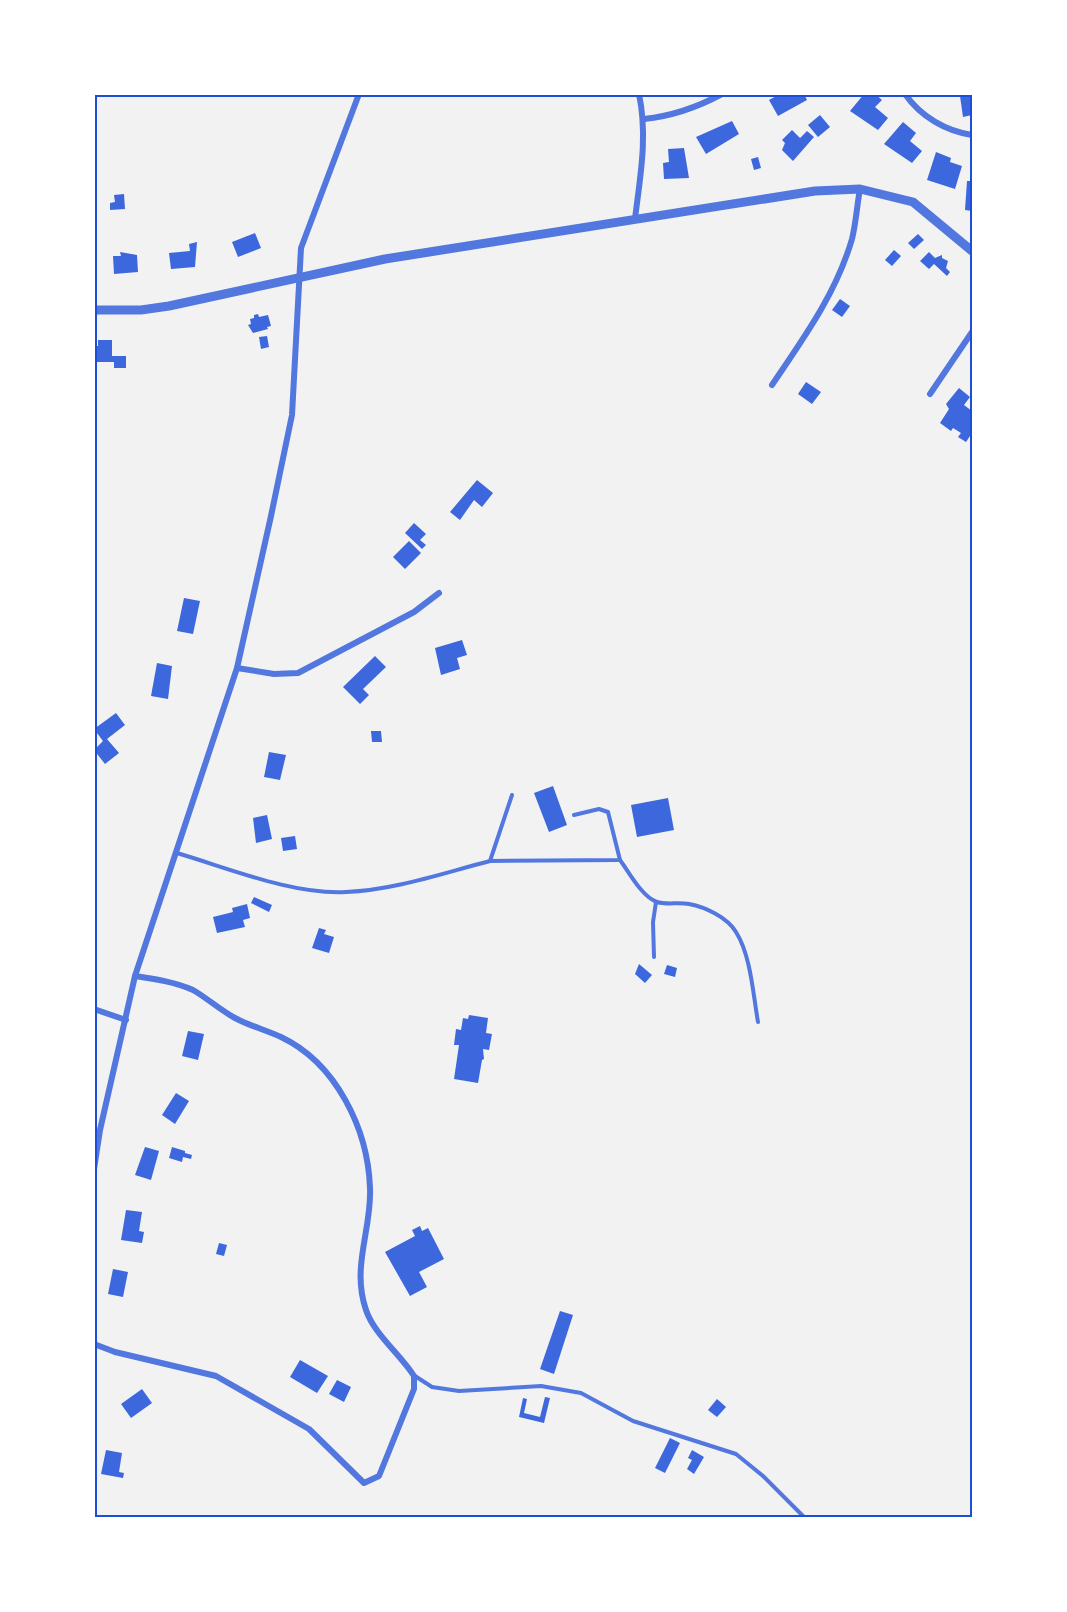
<svg xmlns="http://www.w3.org/2000/svg" width="1067" height="1612" font-family="Arial,sans-serif">
	<rect width="100%" height="100%" fill="#f2f2f2"/>
	<g fill="#3d67dc">
		<polygon points="780,94 804,94 807,100 778,116 769,100"/>
		<polygon points="864,94 875,94 882,100 875,107 888,118 878,130 850,111"/>
		<polygon points="972,94 972,115 963,117 960,96"/>
		<polygon points="820,115 830,127 818,137 808,125"/>
		<polygon points="732,121 739,134 706,154 696,137"/>
		<polygon points="903,122 916,133 910,141 922,151 912,163 884,144"/>
		<polygon points="792,130 800,138 807,131 814,137 793,161 782,150 785,143 782,140"/>
		<polygon points="684,148 689,178 664,179 663,163 669,162 668,149"/>
		<polygon points="936,152 951,158 950,162 962,166 955,189 927,180"/>
		<polygon points="758,157 761,168 754,170 751,159"/>
		<polygon points="967,181 972,181 972,211 965,210"/>
		<polygon points="124,194 125,209 110,210 110,203 115,202 114,195"/>
		<polygon points="255,233 261,248 238,257 232,242"/>
		<polygon points="918,234 924,240 914,249 908,243"/>
		<polygon points="197,242 195,267 171,269 169,253 190,251 189,244"/>
		<polygon points="894,250 901,256 892,266 885,260"/>
		<polygon points="120,252 137,255 138,272 114,274 113,256 121,256"/>
		<polygon points="929,252 935,258 942,255 942,258 948,261 946,268 950,272 947,276 934,264 929,269 920,261"/>
		<polygon points="840,299 850,306 842,317 832,310"/>
		<polygon points="258,314 259,317 268,315 271,326 267,327 268,329 253,333 248,325 251,324 250,319 254,318 254,315"/>
		<polygon points="267,336 269,347 261,349 259,337"/>
		<polygon points="98,340 112,340 112,356 126,356 126,368 114,368 114,362 94,362 94,346 98,346"/>
		<polygon points="806,382 821,392 812,404 798,394"/>
		<polygon points="959,388 970,397 964,405 972,411 972,433 966,442 958,437 961,433 953,428 951,431 940,423 949,409 946,404"/>
		<polygon points="477,480 493,493 482,507 474,500 460,520 450,512"/>
		<polygon points="414,523 426,534 420,540 426,545 422,549 405,533"/>
		<polygon points="409,541 421,553 405,569 393,557"/>
		<polygon points="184,598 200,601 193,634 177,631"/>
		<polygon points="462,640 467,655 457,658 460,669 441,675 435,648"/>
		<polygon points="375,656 386,667 363,689 369,695 360,704 343,687"/>
		<polygon points="157,663 172,666 168,699 151,696"/>
		<polygon points="116,713 125,725 107,739 119,753 105,764 94,750 103,741 94,729"/>
		<polygon points="371,731 381,731 382,742 372,742"/>
		<polygon points="269,752 286,755 280,780 264,777"/>
		<polygon points="553,786 567,825 549,832 534,793"/>
		<polygon points="668,798 674,830 637,837 631,805"/>
		<polygon points="267,815 272,839 256,843 253,818"/>
		<polygon points="295,836 297,849 283,851 281,838"/>
		<polygon points="254,897 272,905 269,912 251,903"/>
		<polygon points="247,904 250,918 243,920 245,927 217,933 213,917 233,912 232,908"/>
		<polygon points="319,928 326,930 324,934 334,937 329,953 312,948"/>
		<polygon points="639,964 652,975 645,983 635,974"/>
		<polygon points="667,965 677,968 675,977 664,974"/>
		<polygon points="469,1015 488,1018 486,1033 492,1034 489,1050 483,1049 484,1059 482,1060 478,1083 454,1079 459,1045 454,1045 456,1029 461,1030 463,1018 468,1019"/>
		<polygon points="188,1031 204,1034 198,1060 182,1056"/>
		<polygon points="176,1093 189,1101 175,1124 162,1115"/>
		<polygon points="145,1147 159,1151 151,1180 135,1175"/>
		<polygon points="172,1147 185,1151 185,1153 192,1155 191,1159 183,1157 182,1162 169,1158"/>
		<polygon points="126,1210 142,1212 139,1231 144,1232 142,1243 121,1240"/>
		<polygon points="420,1226 422,1231 428,1228 444,1259 419,1272 427,1287 410,1296 385,1252 415,1236 412,1230"/>
		<polygon points="219,1243 227,1245 224,1256 216,1254"/>
		<polygon points="113,1269 128,1272 123,1297 108,1294"/>
		<polygon points="560,1311 573,1315 554,1374 540,1369"/>
		<polygon points="300,1360 328,1376 317,1393 290,1377"/>
		<polygon points="337,1380 351,1387 344,1402 329,1394"/>
		<polygon points="142,1389 152,1403 131,1418 121,1404"/>
		<polygon points="545,1397 550,1398 544,1423 519,1417 523,1398 527,1399 524,1413 540,1417"/>
		<polygon points="717,1399 726,1407 717,1417 708,1410"/>
		<polygon points="670,1438 680,1443 665,1473 655,1468"/>
		<polygon points="106,1450 122,1453 119,1472 124,1473 123,1478 101,1474"/>
		<polygon points="692,1450 704,1457 694,1474 687,1469 692,1460 688,1458"/>
	</g>
	<g fill="none" stroke-linecap="round" stroke-linejoin="round">
		<g stroke="#5277de" stroke-width="4">
			<path d="M177 853C228 868 293 895 346 892 395 890 443 873 490 861L512 795"/>
			<path d="M620 860C629 872 642 897 657 902 666 905 679 902 689 904 705 907 727 917 736 932 751 956 753 994 758 1022"/>
			<polyline points="490,861 620,860 608,812 599,809 574,815"/>
			<polyline points="654,957 653,922 656,902"/>
			<polyline points="415,1376 432,1387 459,1391 541,1386 581,1393 633,1421 736,1454 763,1476 805,1518"/>
		</g>
		<g stroke="#5277de" stroke-width="6">
			<path d="M905 94C921 117 946 131 972 135"/>
			<path d="M644 119C673 116 696 108 722 94"/>
			<path d="M635 219C640 177 648 137 639 94"/>
			<path d="M772 385C803 339 836 294 852 239 856 223 857 205 860 189"/>
			<polyline points="930,394 972,332"/>
			<polyline points="237,668 274,674 298,673 414,612 439,593"/>
			<polyline points="94,1009 126,1020"/>
			<polyline points="94,1169 100,1130 135,976 237,668 271,516 292,415 301,248 359,94"/>
			<path d="M94 1344 115 1352 216 1376 309 1429 364 1483 379 1476 414 1389V1376C400 1354 374 1334 366 1310 351 1267 372 1229 370 1188 368 1129 336 1063 281 1037 266 1030 250 1026 235 1018 220 1010 207 998 193 990 175 982 155 979 135 976"/>
		</g>
		<polyline stroke="#5277de" stroke-width="9" points="94,310 141,310 169,306 385,259 815,191 860,189 913,202 972,251"/>
	</g>
	<rect width="1067" height="1612" fill="none" stroke="#ffffff" stroke-width="192"/>
	<rect x="96" y="96" width="875" height="1420" fill="none" stroke="#1d4ed8" stroke-width="2"/>
</svg>
